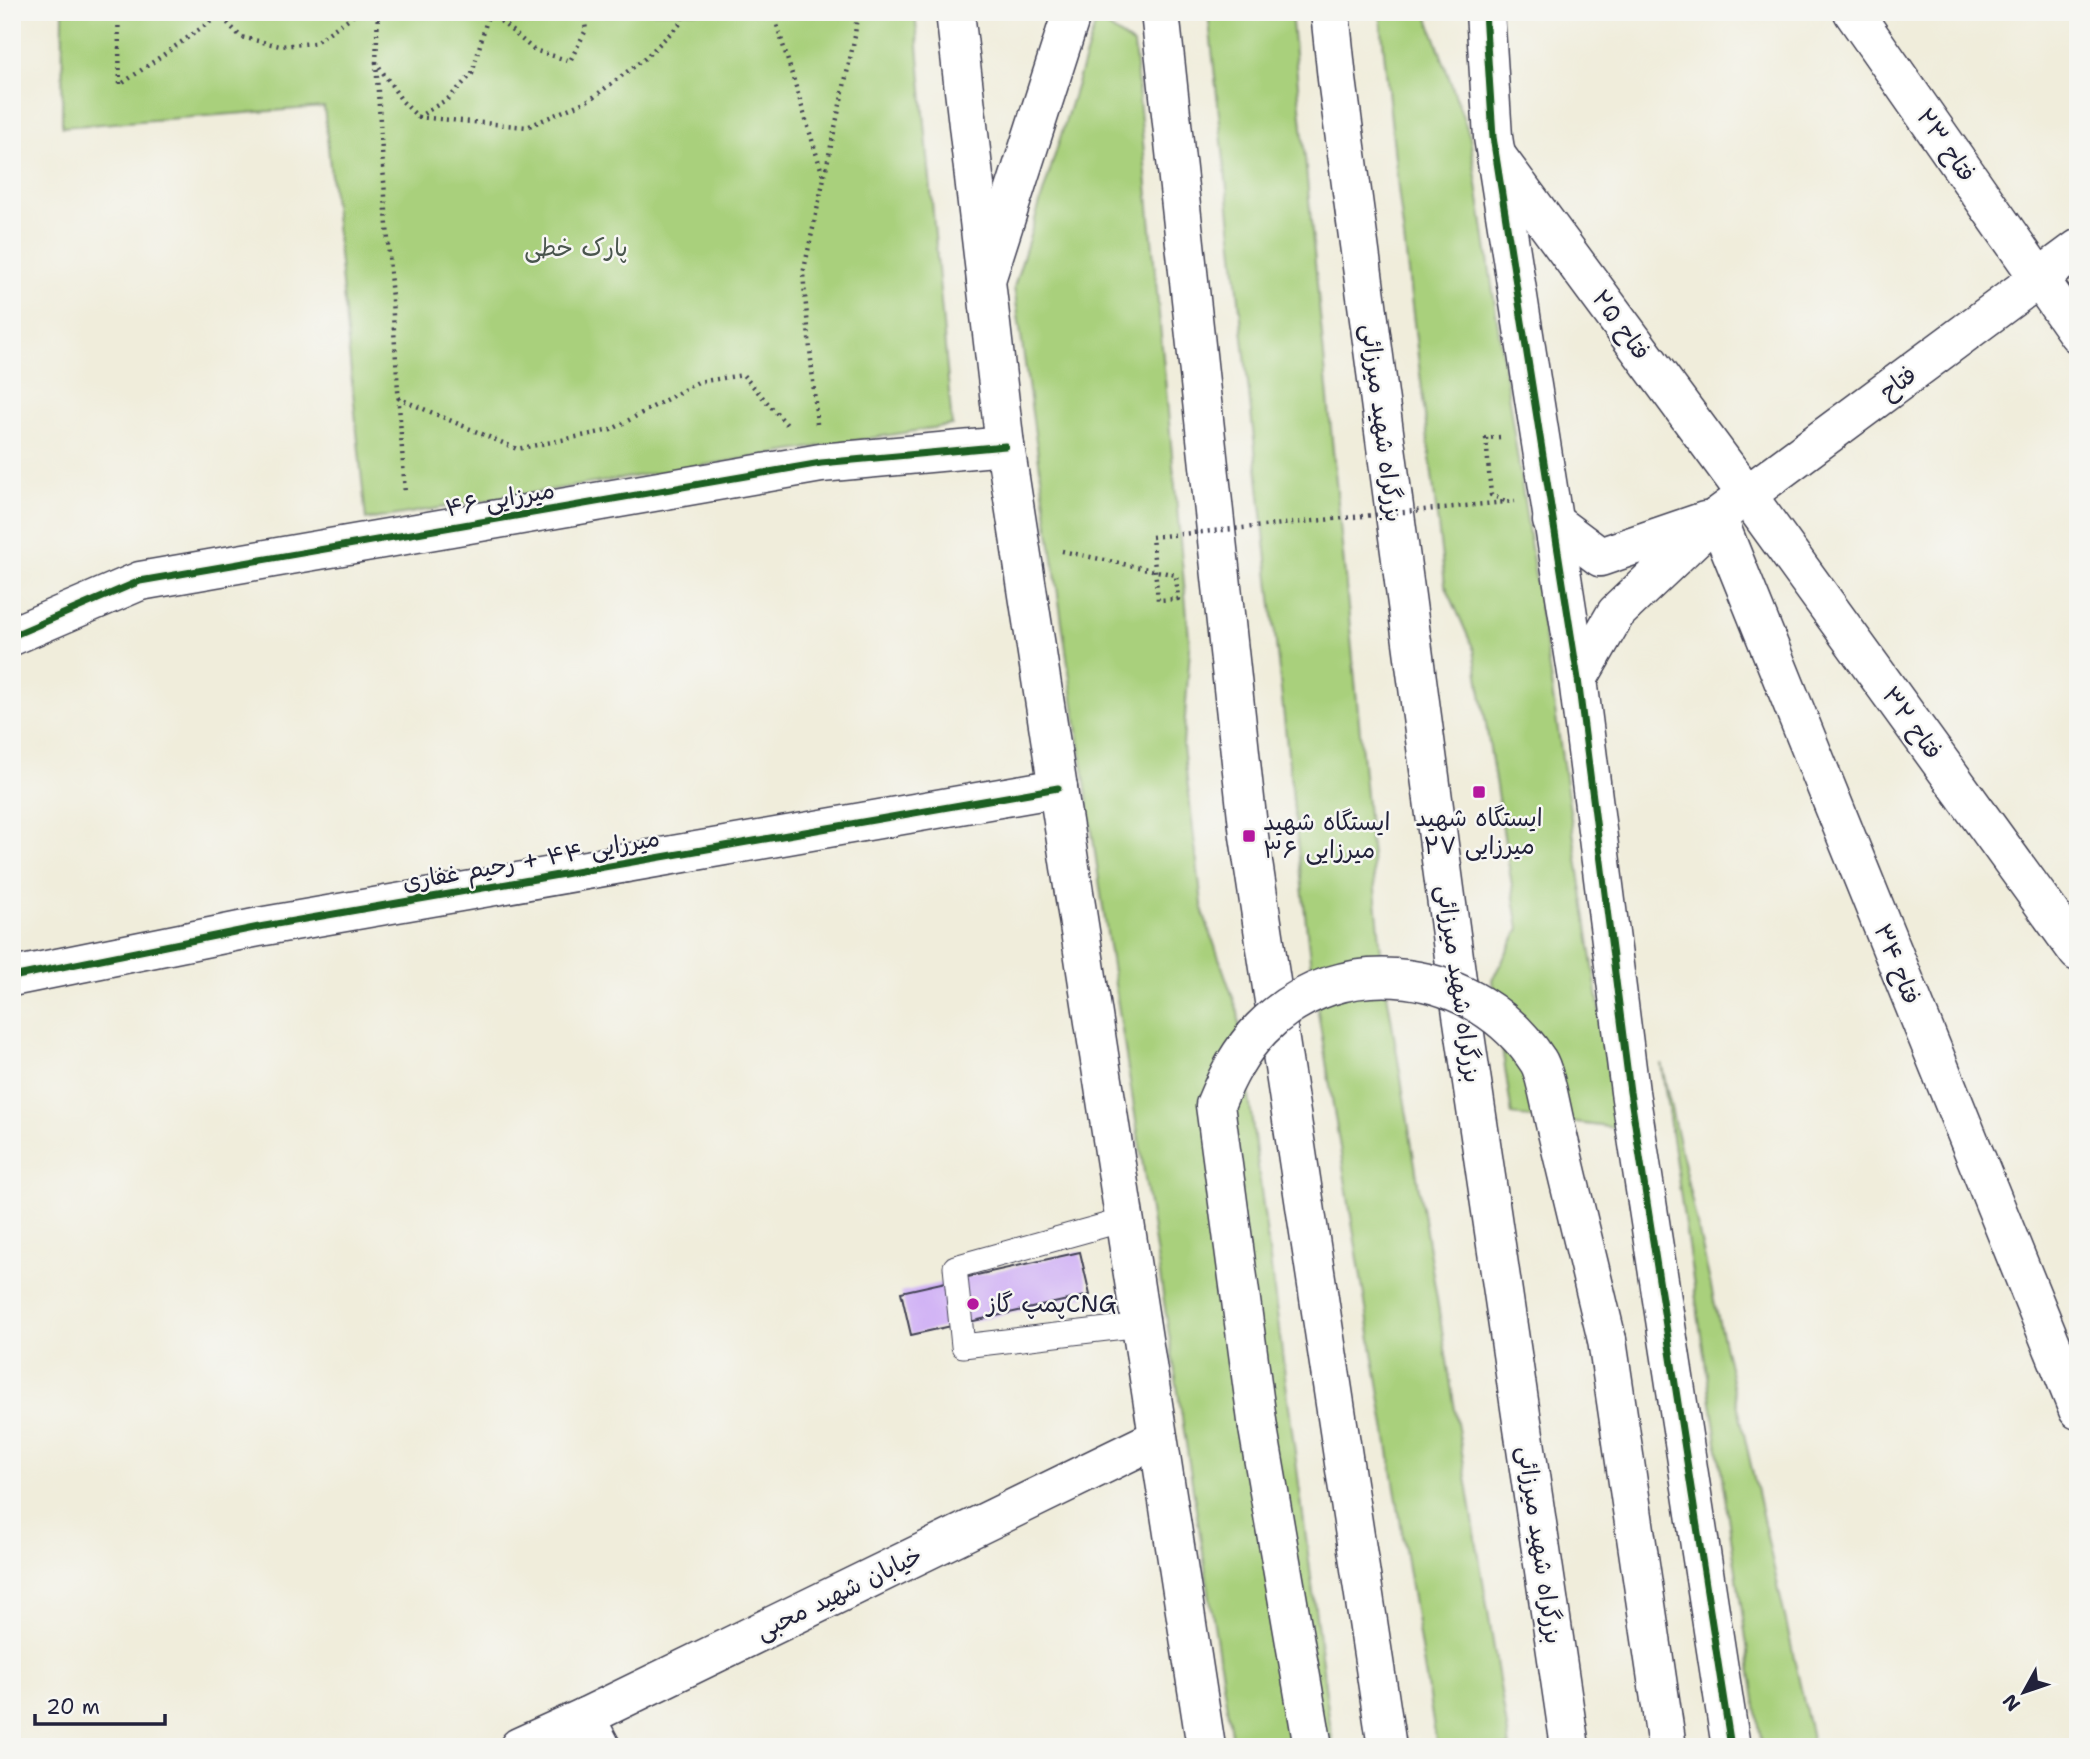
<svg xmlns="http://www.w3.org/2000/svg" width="2090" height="1759" font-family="'Shantell Sans','Playpen Sans Arabic',sans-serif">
	<rect width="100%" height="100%" fill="#f6f6f2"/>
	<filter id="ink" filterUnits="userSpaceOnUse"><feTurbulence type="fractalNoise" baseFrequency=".0143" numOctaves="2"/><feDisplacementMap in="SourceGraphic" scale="14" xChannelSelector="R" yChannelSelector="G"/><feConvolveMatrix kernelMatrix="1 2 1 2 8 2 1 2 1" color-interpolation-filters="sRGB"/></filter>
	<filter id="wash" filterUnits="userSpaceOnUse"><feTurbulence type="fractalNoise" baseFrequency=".00686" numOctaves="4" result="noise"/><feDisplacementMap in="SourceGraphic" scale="28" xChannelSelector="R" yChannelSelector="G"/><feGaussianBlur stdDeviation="1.57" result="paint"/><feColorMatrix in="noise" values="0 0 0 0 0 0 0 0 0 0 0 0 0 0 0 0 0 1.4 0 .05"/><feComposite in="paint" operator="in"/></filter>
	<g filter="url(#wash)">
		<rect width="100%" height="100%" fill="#f0eddb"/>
		<g fill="#a9d07b" stroke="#66795b" stroke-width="2">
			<polygon points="63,12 915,12 952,425 366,520 324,107 62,127"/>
			<polygon points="1208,12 1291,12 1382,962 1510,1747 1437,1747 1311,969"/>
			<polygon points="1380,12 1426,12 1470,137 1617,1128 1512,1115 1492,980 1519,929 1474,650 1445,584 1398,188"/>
			<polygon points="1097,19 1134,45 1190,648 1183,746 1203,912 1238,1012 1333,1747 1233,1747 1102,901 1014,287"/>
			<polygon points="1661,1063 1814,1747 1762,1747"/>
		</g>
		<g id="blocks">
			<polygon fill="#cfaff5" points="1080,1252 1090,1295 911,1335 901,1292"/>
		</g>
	</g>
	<g filter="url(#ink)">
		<use href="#blocks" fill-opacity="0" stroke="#414053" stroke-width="2"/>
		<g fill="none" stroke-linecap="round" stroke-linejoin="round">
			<g stroke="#414053" stroke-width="25">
				<polyline id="lane" points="1124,1220 955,1267 963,1346 1141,1325"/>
			</g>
			<g stroke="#414053" stroke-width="41">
				<g id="street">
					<polyline points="1853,12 2078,334"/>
					<polyline points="1496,155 1747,495 2078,952"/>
					<polyline points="1717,517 2078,1410"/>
					<polyline points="12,636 140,581 821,463 1005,446"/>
					<polyline points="12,977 259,927 1058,788"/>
					<polyline points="585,1717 601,1747"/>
				</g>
			</g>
			<g stroke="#414053" stroke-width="41">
				<g id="secondary">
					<polyline points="955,12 1005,446 1206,1747"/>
					<polyline points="1485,12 1493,137 1578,679 1630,1092 1731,1747"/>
					<polyline points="1552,521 1600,557 1705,521"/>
					<polyline points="1578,679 1616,613 1717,517 2078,249"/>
					<polyline points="519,1747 585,1717 1158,1438"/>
				</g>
			</g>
			<g stroke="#414053" stroke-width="41">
				<g id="highway">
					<polyline points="1160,12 1249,836 1387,1747"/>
					<polyline points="1330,12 1337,79 1458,987 1570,1747"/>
					<polyline points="986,280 1072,12"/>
					<polyline points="1607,1340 1667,1747"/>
					<polyline points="1258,1428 1313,1747"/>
				</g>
			</g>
			<g stroke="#414053" stroke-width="4.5" stroke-dasharray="2 5" stroke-linecap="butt">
				<polyline points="118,12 120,85 220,15"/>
				<polyline points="221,12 220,15 241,37 280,46 314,43 358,12"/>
				<polyline points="378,12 376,62 402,101 418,117 449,98 472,74 489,12"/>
				<polyline points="490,12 534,50 570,61 586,30 583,12"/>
				<polyline points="773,12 824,179"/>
				<polyline points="376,62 405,494"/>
				<polyline points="418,117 527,127 591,99 644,59 681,23 684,12"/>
				<polyline points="398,398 517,449 611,430 698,382 743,375 789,427"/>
				<polyline points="817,424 803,274 855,36 857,12"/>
				<polyline points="1500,437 1486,438 1491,495 1508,502"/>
				<polyline points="1062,551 1176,575 1178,599 1158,600 1152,537"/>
			</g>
			<use href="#lane" stroke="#fff" stroke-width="23"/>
			<use href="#street" stroke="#fff" stroke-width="38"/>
			<use href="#secondary" stroke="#fff" stroke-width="38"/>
			<use href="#highway" stroke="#fff" stroke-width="38"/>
			<g stroke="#414053" stroke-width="41" stroke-linecap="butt">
				<path id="highway-bridge" d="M1258 1428 1215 1105C1227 1076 1240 1051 1261 1029 1341 946 1478 968 1538 1061 1545 1071 1552 1113 1556 1128 1573 1198 1590 1269 1607 1340"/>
			</g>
			<polyline stroke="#414053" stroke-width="4.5" stroke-dasharray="2 5" stroke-linecap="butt" points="1152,537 1515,501"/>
			<use href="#highway-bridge" stroke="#fff" stroke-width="38"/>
			<g stroke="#f6f6f2" stroke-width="11">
				<g id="cycleway">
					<polyline points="1485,12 1493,137 1578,679 1630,1092 1731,1747"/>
					<polyline points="12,636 140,581 821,463 1005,446"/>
					<polyline points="12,977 259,927 1058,788"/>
				</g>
			</g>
			<use href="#cycleway" stroke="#1b5e20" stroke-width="7"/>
		</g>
	</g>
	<g fill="#b5179e" stroke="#f6f6f2" stroke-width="2.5">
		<rect x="1472" y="785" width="14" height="14" rx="3.5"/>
		<rect x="1242" y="829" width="14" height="14" rx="3.5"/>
		<circle cx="973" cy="1304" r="7"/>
	</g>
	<g text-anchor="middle" stroke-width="5" stroke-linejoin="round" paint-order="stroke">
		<g font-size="24" fill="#22223b" stroke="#f6f6f2">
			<text transform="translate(1946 145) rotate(55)" y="8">فتاح ۲۳</text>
			<text transform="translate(1621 325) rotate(54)" y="8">فتاح ۲۵</text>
			<text transform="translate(1898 383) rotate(-37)" y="8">فتاح</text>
			<text transform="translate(1382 423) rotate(83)" y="8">بزرگراه شهید میرزائی</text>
			<text transform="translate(500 499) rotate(-10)" y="8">میرزایی ۴۶</text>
			<text transform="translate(1912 723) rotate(54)" y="8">فتاح ۳۲</text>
			<text transform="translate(531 860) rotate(-10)" y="8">میرزایی ۴۴ + رحیم غفاری</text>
			<text transform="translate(1897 964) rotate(68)" y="8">فتاح ۳۴</text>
			<text transform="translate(1459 984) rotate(82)" y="8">بزرگراه شهید میرزائی</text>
			<text transform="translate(1540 1545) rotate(82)" y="8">بزرگراه شهید میرزائی</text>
			<text transform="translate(839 1593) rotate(-26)" y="8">خیابان شهید محبی</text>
		</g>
		<g font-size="24" fill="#4a564e" stroke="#f6f6f2">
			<text x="576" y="256">پارک خطی</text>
		</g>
		<g font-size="24" fill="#22223b" stroke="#f6f6f2" text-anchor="start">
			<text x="1479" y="826" text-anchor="middle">ایستگاه شهید<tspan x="1479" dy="28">میرزایی ۲۷</tspan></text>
			<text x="1263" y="830">ایستگاه شهید<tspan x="1263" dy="28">میرزایی ۳۶</tspan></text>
			<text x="987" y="1312">پمپ گازCNG</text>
		</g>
	</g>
	<rect width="2090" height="1759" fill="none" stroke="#f6f6f2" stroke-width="42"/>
	<g transform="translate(2024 1692) rotate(230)" stroke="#f6f6f2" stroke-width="5" paint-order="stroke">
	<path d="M0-5L12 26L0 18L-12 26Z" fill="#22223b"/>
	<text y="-10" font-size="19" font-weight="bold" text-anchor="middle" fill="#22223b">N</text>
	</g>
	<path d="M35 1714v10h130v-10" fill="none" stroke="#22223b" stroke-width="3.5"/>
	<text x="46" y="1714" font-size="21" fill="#22223b" stroke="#f6f6f2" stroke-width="5" paint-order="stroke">20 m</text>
</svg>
